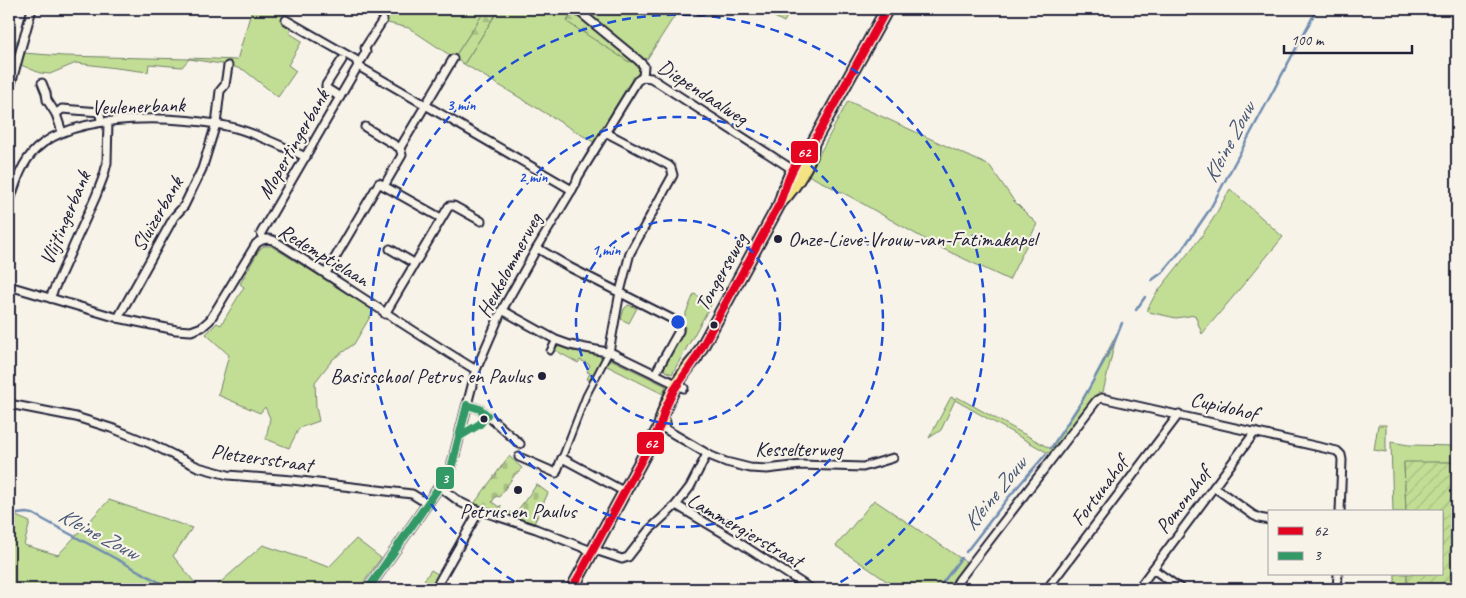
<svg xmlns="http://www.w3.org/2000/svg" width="1466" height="598" font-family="Caveat,sans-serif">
	<defs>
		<pattern id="forest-firs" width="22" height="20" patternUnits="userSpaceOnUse" patternTransform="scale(1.25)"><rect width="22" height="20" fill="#c2de95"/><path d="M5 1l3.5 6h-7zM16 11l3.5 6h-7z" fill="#a6be81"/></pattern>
		<pattern id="cemetery-stones" width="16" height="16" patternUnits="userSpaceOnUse" patternTransform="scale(1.25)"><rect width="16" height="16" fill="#c2de95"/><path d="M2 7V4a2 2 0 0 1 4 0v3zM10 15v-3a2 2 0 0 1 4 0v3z" fill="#a6be81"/></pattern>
		<pattern id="garden-furrows" width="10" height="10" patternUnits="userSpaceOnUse" patternTransform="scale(1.25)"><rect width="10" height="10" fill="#c2de95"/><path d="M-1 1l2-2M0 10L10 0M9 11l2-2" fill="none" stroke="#a6be81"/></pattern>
	</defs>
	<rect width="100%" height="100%" fill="#f7f3e8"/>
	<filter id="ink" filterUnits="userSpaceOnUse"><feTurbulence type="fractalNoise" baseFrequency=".02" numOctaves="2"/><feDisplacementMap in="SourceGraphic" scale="10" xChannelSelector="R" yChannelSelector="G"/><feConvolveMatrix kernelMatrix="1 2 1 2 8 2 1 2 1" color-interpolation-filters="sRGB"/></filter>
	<g filter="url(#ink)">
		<g fill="#c2de95" stroke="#728068">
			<polygon points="252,9 284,9 284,23 292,27 289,33 302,41 288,65 296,71 278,97 244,70 228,65 189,59 182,67 149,64 148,72 76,63 50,74 40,73 21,65 23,53 64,56 188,59 189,58 237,60"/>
			<polygon points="379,9 486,9 454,58 409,28 383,22 385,18 377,13"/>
			<polygon points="499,9 570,9 573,11 567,21 633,60 640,70 595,143 464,64"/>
			<polygon points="581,9 679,9 647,59 642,58"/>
			<polygon points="759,9 791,9 784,22"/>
			<polygon points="23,34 9,79 9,49"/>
			<polygon points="848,101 990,166 1014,201 1037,224 1009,280 935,245 851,197 808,175"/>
			<polygon points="1230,189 1283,237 1202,334 1195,315 1176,318 1149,312 1147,310 1155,295 1201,237 1213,219"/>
			<polygon points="264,246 271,246 374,310 354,344 333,359 315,382 316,407 319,421 299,428 289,448 266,439 270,418 265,407 260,413 218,395 229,355 206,334 217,323 221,325 244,287 240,284 259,250"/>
			<polygon points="694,294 712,303 672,374 665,371 664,368 684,331 685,328 683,320"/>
			<polygon points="628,305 637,308 629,323 621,319 624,309"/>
			<polygon points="1117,333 1103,392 1098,393 1055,450 1048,453 955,400 941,430 929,438 951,397 955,399 957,397 1051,449 1089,388"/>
			<polygon points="555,345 575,352 576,351 599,355 602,359 591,381 587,379 590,373 587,372 590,365 580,360 578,363 553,349"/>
			<polygon points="610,359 666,386 663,394 605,365"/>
			<polygon points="1378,425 1386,425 1386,452 1374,450"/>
			<polygon points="1391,442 1409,445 1457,446 1457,462 1404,463 1406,512 1393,512"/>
			<polygon points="109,500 192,528 173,556 200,589 75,589 60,583 49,589 9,589 9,513 30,522 24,545 58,555"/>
			<polygon points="874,500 966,562 946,589 898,589 836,546"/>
			<polygon points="356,539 381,558 359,589 213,589 263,545 329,567"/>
			<polygon points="431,570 441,576 433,589 418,589"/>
			<rect x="1395" y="574" width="12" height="15"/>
		</g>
		<g fill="url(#forest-firs)" stroke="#728068">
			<polygon points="486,9 499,9 464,64 454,58"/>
			<polygon points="573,11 633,60 629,62 567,22"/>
		</g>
		<polygon fill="url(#cemetery-stones)" stroke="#728068" points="509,456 522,468 518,473 516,473 499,497 496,496 492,502 499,507 501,505 500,509 504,512 509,511 512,514 517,511 535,487 536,484 548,493 533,526 474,504"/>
		<polygon fill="url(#garden-furrows)" stroke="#728068" points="1404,462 1457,462 1457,589 1407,589 1407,574 1442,574 1442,512 1406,512"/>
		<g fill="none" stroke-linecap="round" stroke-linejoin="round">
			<g stroke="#6f8cb0" stroke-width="2.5">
				<polyline points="9,57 19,41 27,12"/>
				<polyline points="1152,280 1163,272 1184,247 1210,209 1317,9"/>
				<polyline points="1136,310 1145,297"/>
				<polyline points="1051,448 1082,401 1114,343 1122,323"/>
				<polyline points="9,515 26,513 33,514 172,589"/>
				<polyline points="966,552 1008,498 1046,454"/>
				<polyline points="938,589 961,558"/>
			</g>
			<g stroke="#22223b" stroke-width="9">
				<g id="pedestrian">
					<polyline points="550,351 556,340"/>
					<polyline points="562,458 586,396 609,352"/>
				</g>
			</g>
			<g stroke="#22223b" stroke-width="11">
				<g id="minor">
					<polyline points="576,9 638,60 644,66 643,77"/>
					<polyline points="286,20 356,60 358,66 572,190"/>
					<polyline points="643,77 651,78 795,171"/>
					<polyline points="42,83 46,93 47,100 56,114 62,132"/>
					<polyline points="9,91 32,9"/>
					<polyline points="340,97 326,88 326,85 342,60"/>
					<polyline points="56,114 62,109 100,112 101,122"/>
					<polyline points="605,132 668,165 671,168 673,175 630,253 620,292 609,352"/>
					<polyline points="400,148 453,59"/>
					<polyline points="384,186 441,218"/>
					<path d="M9 204C15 185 21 163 36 149 76 111 184 115 235 128 260 135 283 147 306 157"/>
					<polyline points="263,239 261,233 366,52 365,48 383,20"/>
					<polyline points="537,248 571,268 676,321 679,326 679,331 655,374"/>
					<polyline points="390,249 414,263"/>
					<polyline points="326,273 379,183 384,186 402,155 400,148 365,127"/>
					<path d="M9 286 118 318 176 330 191 331 202 327 210 320 256 244C261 239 266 238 273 240 341 283 407 328 476 370"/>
					<polyline points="50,298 96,196 104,175 107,163 108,121"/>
					<polyline points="502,310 556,340 570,345 612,353 684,388"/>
					<polyline points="385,314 449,206 454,206 481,221"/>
					<polyline points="118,318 174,217 184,206 202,169 216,124 220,91 225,85 228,66"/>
					<polyline points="9,404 76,417 114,429 151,444 198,467 228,475 292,480 412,494 428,504"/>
					<polyline points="660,426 711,456 726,462 750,468 767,469 801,465 863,467 893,458"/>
					<polyline points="520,444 480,409 467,405 476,370 502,310 537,248 576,183 578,177 637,81 643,77"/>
					<polyline points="519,457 556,473 562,458 625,492"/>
					<polyline points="440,487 460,502 472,508 536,529 589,550 598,551 622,559 628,557 649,530 676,505 690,487 707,454"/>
					<polyline points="1214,487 1253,515 1259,518 1270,520"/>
					<polyline points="676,505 735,540 811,589"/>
					<polyline points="1153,569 1181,589"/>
					<polyline points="435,589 479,511"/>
					<polyline points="954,589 959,580 1097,400 1102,398 1337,451 1341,455 1342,460 1340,512"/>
					<polyline points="1047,589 1179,414"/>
					<polyline points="1138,589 1255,432"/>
					<polyline points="1337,589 1338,574"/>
				</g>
			</g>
			<g stroke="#22223b" stroke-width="12">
				<polyline id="tertiary" points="368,589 448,474 452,465 467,405"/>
			</g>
			<g stroke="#22223b" stroke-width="15">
				<g id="primary">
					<path d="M781 202C794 188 812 162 813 143L887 9"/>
					<path d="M660 426C663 405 681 374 696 358L780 203C785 185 797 154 813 143"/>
					<polyline points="572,589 660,426 664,422"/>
				</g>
			</g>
			<use href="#pedestrian" stroke="#f7f3e8" stroke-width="5"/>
			<use href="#minor" stroke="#f7f3e8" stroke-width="7"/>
			<use href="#tertiary" stroke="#f7f3e8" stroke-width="9"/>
			<use href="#primary" stroke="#f4e382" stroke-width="11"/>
			<g stroke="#f7f3e8" stroke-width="11">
				<path id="bus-1" d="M572 589 660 426 665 409 674 390 696 358 780 203C787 181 795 158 813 143L887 9"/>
			</g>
			<g stroke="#f7f3e8" stroke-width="11">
				<polyline id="bus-2" points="368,589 448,474 452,465 467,405 480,409 487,415 480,424 460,436"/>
			</g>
			<use href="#bus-1" stroke="#e40521" stroke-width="8"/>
			<use href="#bus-2" stroke="#396" stroke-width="8"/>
		</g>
	</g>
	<g fill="none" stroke="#1d4ed8" stroke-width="2.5" stroke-dasharray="9 6">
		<circle cx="678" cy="322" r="102"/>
		<circle cx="678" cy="322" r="205"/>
		<path d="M527 589A307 307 0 1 1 829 589"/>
	</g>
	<g fill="#22223b" stroke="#f7f3e8" stroke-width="2">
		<circle cx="778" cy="239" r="5"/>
		<circle cx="714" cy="325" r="4.5"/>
		<circle cx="542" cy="376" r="5"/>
		<circle cx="484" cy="419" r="4.5"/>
		<circle cx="518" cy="490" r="5"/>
	</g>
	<g text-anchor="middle" stroke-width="4.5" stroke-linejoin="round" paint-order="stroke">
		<g font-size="21" fill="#22223b" stroke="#f7f3e8">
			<text transform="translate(703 92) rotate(33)" y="7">Diependaalweg</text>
			<text transform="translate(138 106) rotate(-2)" y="7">Veulenerbank</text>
			<text transform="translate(293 144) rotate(-60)" y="7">Mopertingerbank</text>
			<text transform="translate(157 214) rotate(-60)" y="7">Sluizerbank</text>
			<text transform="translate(65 218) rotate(-67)" y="7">Vlijtingerbank</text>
			<text transform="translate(324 255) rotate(31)" y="7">Redemptielaan</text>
			<text transform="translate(509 265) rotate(-62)" y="7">Heukelommerweg</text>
			<text transform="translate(721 272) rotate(-61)" y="7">Tongerseweg</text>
			<text transform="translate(1224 406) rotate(13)" y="7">Cupidohof</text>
			<text x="799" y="456">Kesselterweg</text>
			<text transform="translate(262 458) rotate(8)" y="7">Pletzersstraat</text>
			<text transform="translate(1099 491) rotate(-53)" y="7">Fortunahof</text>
			<text transform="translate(1183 500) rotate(-53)" y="7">Pomonahof</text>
			<text transform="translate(745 530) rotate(30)" y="7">Lammergierstraat</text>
		</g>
		<g font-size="21" fill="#22223b" stroke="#f7f3e8" text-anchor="start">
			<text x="788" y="246">Onze-Lieve-Vrouw-van-Fatimakapel</text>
			<text x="532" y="383" text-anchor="end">Basisschool Petrus en Paulus</text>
			<text x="518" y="518" text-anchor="middle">Petrus en Paulus</text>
		</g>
		<g font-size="22" font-style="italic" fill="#495776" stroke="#f7f3e8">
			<text transform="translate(1228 142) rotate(-62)" y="8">Kleine Zouw</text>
			<text transform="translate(994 493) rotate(-51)" y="8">Kleine Zouw</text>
			<text transform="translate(99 533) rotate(28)" y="8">Kleine Zouw</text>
		</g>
	</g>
	<circle cx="678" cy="322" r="8" fill="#1d4ed8" stroke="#f7f3e8" stroke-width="2.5"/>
	<g font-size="15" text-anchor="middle" font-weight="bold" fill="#1d4ed8" stroke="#f7f3e8" stroke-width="4.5" stroke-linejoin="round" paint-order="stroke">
		<text x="461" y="110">3 min</text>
		<text x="533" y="182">2 min</text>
		<text x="606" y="255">1 min</text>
	</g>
	<g stroke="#f7f3e8" stroke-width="2">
		<rect x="790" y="140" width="29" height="24" rx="5" fill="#e40521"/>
		<rect x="636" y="431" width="29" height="24" rx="5" fill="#e40521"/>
		<rect x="435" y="466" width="20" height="24" rx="5" fill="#396"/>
	</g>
	<g font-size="14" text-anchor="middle" font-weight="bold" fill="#fff">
		<text x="804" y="157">62</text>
		<text x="651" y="448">62</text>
		<text x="445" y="483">3</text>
	</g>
	<rect width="1466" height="598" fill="none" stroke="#f7f3e8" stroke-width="30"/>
	<rect x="15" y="15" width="1436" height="568" fill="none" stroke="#22223b" stroke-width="2" filter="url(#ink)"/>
	<rect x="1268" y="510" width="175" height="65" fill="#f7f3e8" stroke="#a29fa3"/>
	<rect x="1278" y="527" width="25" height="8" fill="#e40521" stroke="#a29fa3"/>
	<text x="1314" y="536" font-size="15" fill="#22223b">62</text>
	<rect x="1278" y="552" width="25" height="8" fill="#339966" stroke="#a29fa3"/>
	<text x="1314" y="560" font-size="15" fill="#22223b">3</text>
	<path d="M1284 45v8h128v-8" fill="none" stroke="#22223b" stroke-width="2.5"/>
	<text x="1291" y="45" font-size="15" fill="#22223b" stroke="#f7f3e8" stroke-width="4" paint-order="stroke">100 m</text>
</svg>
